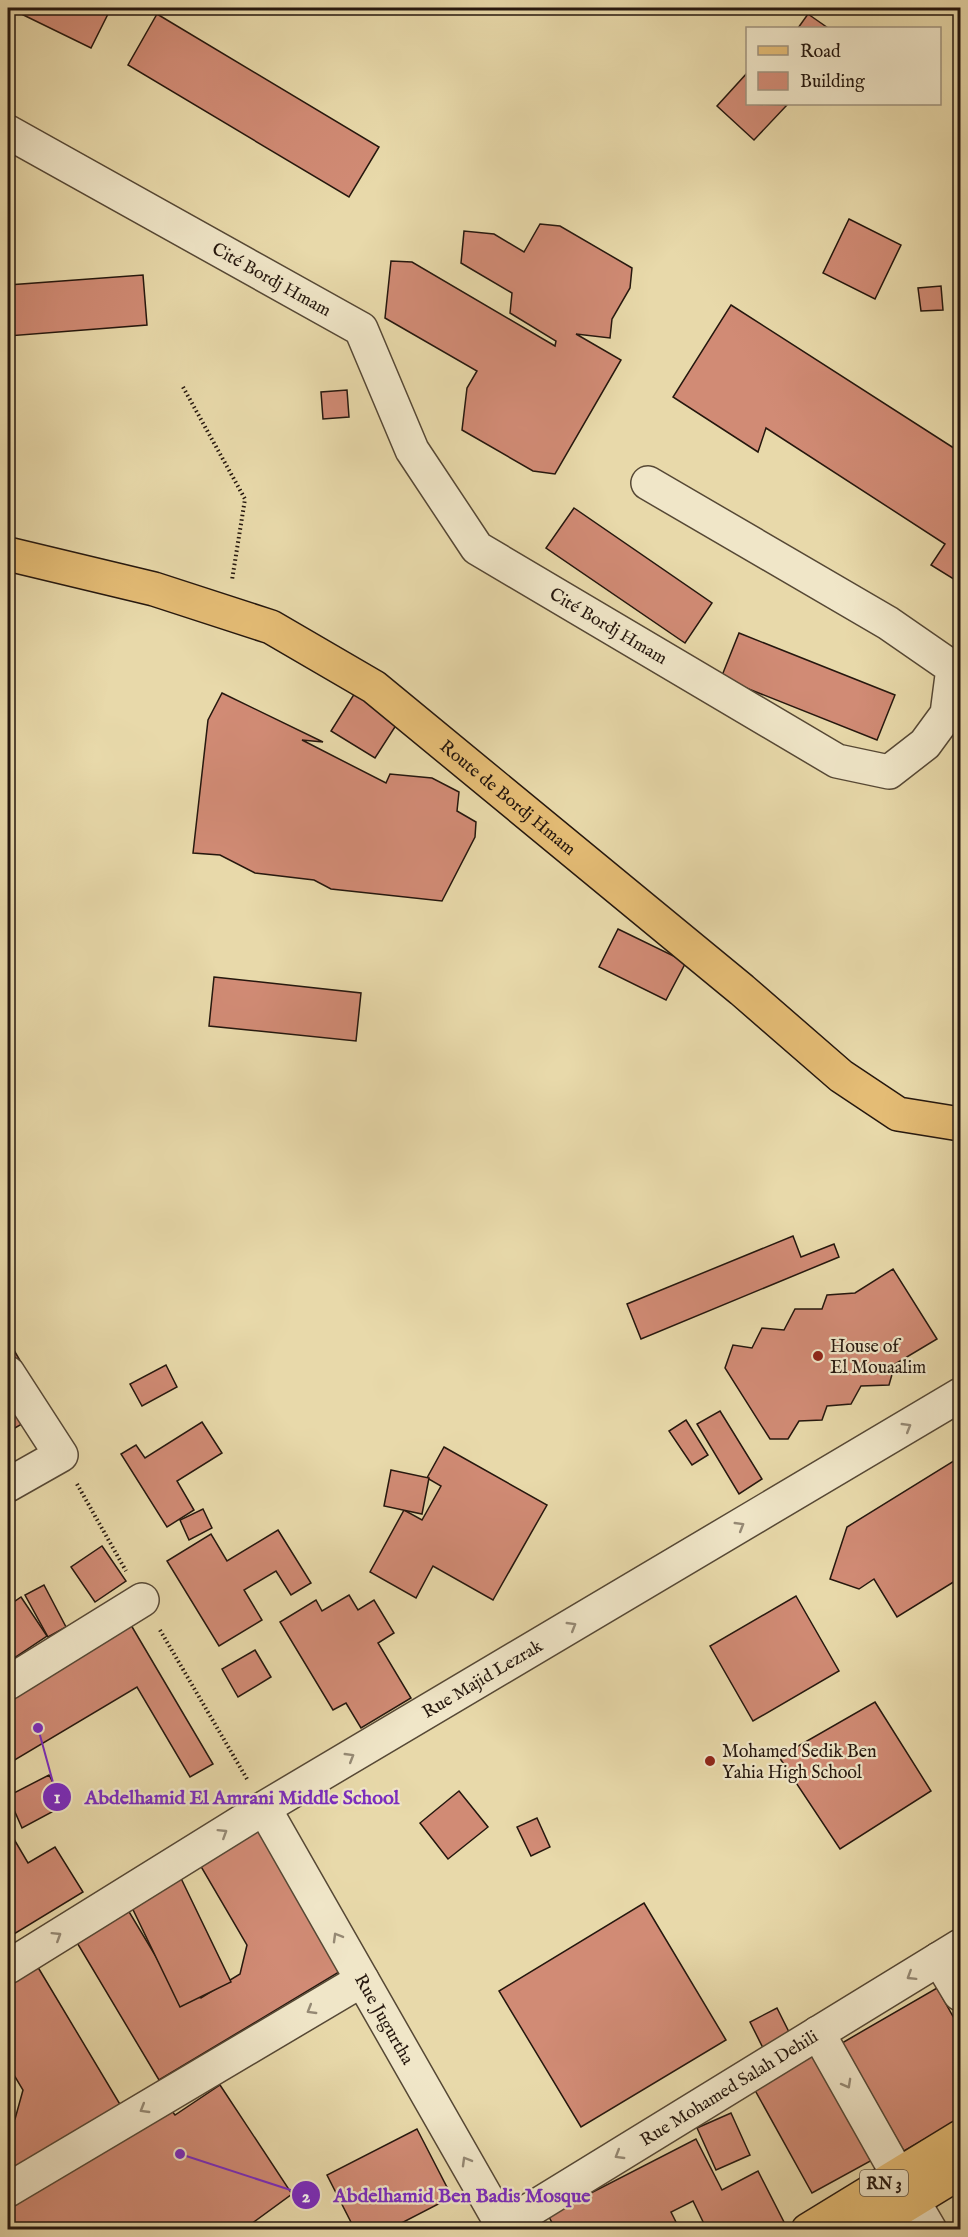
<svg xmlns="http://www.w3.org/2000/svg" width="968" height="2237" font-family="'IM FELL English',serif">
	<rect width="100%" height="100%" fill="#e8d9aa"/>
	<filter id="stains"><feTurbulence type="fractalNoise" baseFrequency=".00333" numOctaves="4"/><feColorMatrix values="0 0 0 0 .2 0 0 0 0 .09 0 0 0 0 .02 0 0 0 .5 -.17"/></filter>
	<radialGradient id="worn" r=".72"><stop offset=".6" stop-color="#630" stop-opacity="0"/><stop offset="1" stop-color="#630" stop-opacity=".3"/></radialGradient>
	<g fill="#d18b75" stroke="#25170e" stroke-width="1.5">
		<polygon points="9,8 111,8 91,48"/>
		<polygon points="157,14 379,147 349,197 128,65"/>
		<polygon points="808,14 828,28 798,28"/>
		<polygon points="748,72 748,104 787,105 754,140 717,106"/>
		<polygon points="849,219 901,245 875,299 823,273"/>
		<polygon points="540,224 560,226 632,268 630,288 612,319 610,338 576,334 621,360 555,474 533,471 462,430 467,388 477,371 385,318 391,261 412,262 555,346 556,341 510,313 512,293 461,263 464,231 494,234 524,252"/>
		<polygon points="143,275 147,325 8,336 8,285"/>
		<polygon points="941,286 943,310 921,311 918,288"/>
		<polygon points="731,305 960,452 960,583 931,565 945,544 766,428 758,452 673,397"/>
		<polygon points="347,390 349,417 323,419 321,392"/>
		<polygon points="574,508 712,603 685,643 546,548"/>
		<polygon points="739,633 895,695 877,740 721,678"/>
		<polygon points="358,688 402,716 375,758 331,731"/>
		<polygon points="222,693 323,742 302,740 386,783 390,774 432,778 459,792 457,811 476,822 475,837 442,901 331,889 314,880 255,873 220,855 193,853 208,720"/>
		<polygon points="618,929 686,962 666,1000 599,967"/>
		<polygon points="214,977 361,993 356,1041 209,1026"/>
		<polygon points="793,1236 801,1257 834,1244 839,1257 641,1339 627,1304"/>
		<polygon points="893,1269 937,1339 895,1364 889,1385 861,1386 851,1404 827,1406 822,1420 799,1421 788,1439 770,1439 725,1368 733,1345 752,1348 762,1328 784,1330 795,1309 822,1309 827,1295 855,1293"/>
		<polygon points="11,1345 48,1409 8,1432 8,1347"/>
		<polygon points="166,1365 177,1387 142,1406 130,1384"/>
		<polygon points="720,1411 762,1479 739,1494 697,1424"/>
		<polygon points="686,1420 708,1455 692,1465 669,1431"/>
		<polygon points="202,1422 222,1453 177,1481 194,1510 167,1527 121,1454 136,1445 145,1458"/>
		<polygon points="444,1447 547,1505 493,1600 433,1566 416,1598 370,1572 404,1510 422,1520 441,1486 427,1478"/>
		<polygon points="960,1457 960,1578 897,1617 874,1579 859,1589 830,1579 847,1527"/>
		<polygon points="391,1470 429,1478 422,1514 384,1506"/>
		<polygon points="203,1509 212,1528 189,1540 180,1520"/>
		<polygon points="278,1530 311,1583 291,1595 276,1571 244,1590 262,1620 219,1646 167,1561 211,1534 227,1561"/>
		<polygon points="102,1546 126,1581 95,1602 71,1567"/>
		<polygon points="44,1585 66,1627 48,1637 25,1595"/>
		<polygon points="349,1595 358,1610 374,1600 394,1633 378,1643 411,1698 361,1728 346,1703 333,1710 280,1622 316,1600 322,1611"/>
		<polygon points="796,1596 839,1671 753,1721 710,1646"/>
		<polygon points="21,1597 47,1636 8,1662 8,1606"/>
		<polygon points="128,1620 213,1764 190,1777 137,1687 8,1764 8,1693"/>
		<polygon points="255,1650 271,1677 238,1697 222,1669"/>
		<polygon points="875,1702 931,1791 840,1849 779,1757"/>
		<polygon points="49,1775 65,1805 22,1828 8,1796"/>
		<polygon points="459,1791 488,1827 448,1859 420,1823"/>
		<polygon points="537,1818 550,1847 531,1856 517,1827"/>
		<polygon points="261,1819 349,1966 159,2080 76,1941 128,1910 176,1990 201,1998 240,1974 247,1945 196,1858"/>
		<polygon points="8,1829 28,1863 55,1847 83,1892 14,1934 8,1924"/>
		<polygon points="176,1868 231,1982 180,2007 125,1893"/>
		<polygon points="644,1903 726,2040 581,2127 499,1991"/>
		<polygon points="36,1964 124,2111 8,2181 8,2124 15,2119 23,2090 8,2065 8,1981"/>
		<polygon points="937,1988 960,2029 960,2119 904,2151 842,2043"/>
		<polygon points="777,2008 792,2038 765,2052 750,2022"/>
		<polygon points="835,2036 896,2147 812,2193 751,2083"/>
		<polygon points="220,2085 292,2194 243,2230 8,2230 8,2210 168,2106 175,2115"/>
		<polygon points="731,2113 750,2155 716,2170 697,2128"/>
		<polygon points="417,2129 452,2197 388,2230 355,2230 327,2175"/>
		<polygon points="696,2139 722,2190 758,2171 785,2224 775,2230 707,2230 693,2201 671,2212 680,2230 556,2230 548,2215"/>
	</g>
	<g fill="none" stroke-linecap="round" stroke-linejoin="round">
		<g stroke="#564835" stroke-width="36">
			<g id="minor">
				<path id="s1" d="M8 132 361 329 412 450 477 548 837 761 889 772 925 744 947 714 953 668 888 623 648 483"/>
				<polyline points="8,1373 61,1455 8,1485"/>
				<polyline points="8,1683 142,1600"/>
				<path id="s2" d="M264 1808 505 2230"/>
				<polyline points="939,1959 960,1994"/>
				<path id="s3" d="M8 1967 264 1808 960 1395"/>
				<polyline points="818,2033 898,2175"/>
				<polyline points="8,2190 362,1980"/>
				<polyline points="913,2201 930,2230"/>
				<path id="s4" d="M497 2230 960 1946"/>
			</g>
		</g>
		<g stroke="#25170e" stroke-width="36">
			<g id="major">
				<path id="s5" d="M8 554 154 589 271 627 374 687 742 990 841 1076 898 1114 960 1124"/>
				<polyline points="808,2230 960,2137"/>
				<polyline points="865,2230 960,2172"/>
			</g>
		</g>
		<g stroke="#25170e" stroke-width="4" stroke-dasharray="1.5 3" stroke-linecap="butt">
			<polyline points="183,387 245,499 232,580"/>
			<polyline points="77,1484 126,1571"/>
			<polyline points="160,1630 247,1779"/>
		</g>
		<use href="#minor" stroke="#f0e6c8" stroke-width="33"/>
		<use href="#major" stroke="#e4bc75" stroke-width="33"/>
	</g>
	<defs><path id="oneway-chevron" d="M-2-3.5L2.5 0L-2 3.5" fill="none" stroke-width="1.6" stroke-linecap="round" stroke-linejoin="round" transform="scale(1.5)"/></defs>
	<g stroke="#958974">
		<use href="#oneway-chevron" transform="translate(907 1427) rotate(-31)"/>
		<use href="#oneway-chevron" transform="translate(740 1526) rotate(-31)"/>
		<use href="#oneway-chevron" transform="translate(572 1626) rotate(-31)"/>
		<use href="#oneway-chevron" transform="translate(350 1757) rotate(-31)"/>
		<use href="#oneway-chevron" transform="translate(223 1833) rotate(-32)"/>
		<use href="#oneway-chevron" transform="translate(57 1936) rotate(-32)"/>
		<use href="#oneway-chevron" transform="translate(337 1937) rotate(-120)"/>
		<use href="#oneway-chevron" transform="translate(911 1976) rotate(148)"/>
		<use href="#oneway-chevron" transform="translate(311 2010) rotate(149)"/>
		<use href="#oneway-chevron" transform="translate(847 2084) rotate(61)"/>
		<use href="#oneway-chevron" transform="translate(144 2109) rotate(149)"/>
		<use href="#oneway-chevron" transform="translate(619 2155) rotate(149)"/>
		<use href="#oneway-chevron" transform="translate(466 2161) rotate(-120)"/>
	</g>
	<g fill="#8f2418" stroke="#f0e6c8" stroke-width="2">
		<circle cx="818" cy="1356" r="6"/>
		<circle cx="710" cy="1761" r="6"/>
	</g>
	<g text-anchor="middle" stroke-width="4.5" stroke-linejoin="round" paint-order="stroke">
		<rect fill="#f0e6c8" stroke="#625546" stroke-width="1.5" x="860" y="2170" width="48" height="26" rx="4.5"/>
		<g font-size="16" font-weight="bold" fill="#25170e">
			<text x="884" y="2189">RN 3</text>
		</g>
		<g font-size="18" fill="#25170e" stroke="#f0e6c8">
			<text dy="6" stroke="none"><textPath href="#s1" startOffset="302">Cité Bordj Hmam</textPath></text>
			<text dy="6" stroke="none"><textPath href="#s1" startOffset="806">Cité Bordj Hmam</textPath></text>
			<text dy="6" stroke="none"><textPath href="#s5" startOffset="566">Route de Bordj Hmam</textPath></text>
			<text dy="6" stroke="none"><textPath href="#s3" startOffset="555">Rue Majid Lezrak</textPath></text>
			<text dy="6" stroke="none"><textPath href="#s2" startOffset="243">Rue Jugurtha</textPath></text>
			<text dy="6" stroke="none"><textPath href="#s4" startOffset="272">Rue Mohamed Salah Dehili</textPath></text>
		</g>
		<g font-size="18" fill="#25170e" stroke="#f0e6c8" text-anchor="start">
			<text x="830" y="1352">House of<tspan x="830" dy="21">El Mouaalim</tspan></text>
			<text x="722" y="1757">Mohamed Sedik Ben<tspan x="722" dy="21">Yahia High School</tspan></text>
		</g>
	</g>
	<path fill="none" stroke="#7b2cbf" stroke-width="2" d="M38 1728L57 1797M180 2154L306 2195"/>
	<g fill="#7b2cbf" stroke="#f0e6c8" stroke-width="2">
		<circle cx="38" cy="1728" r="6"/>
		<circle cx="180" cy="2154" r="6"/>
		<circle cx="57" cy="1797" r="15"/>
		<circle cx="306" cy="2195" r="15"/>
	</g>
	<g font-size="18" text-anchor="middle" font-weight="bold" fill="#fff">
		<text x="57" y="1803">1</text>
		<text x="306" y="2202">2</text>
	</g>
	<g font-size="20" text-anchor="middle" font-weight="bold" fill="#7b2cbf" stroke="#f0e6c8" stroke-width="4.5" stroke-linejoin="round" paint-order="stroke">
		<text x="242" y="1804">Abdelhamid El Amrani Middle School</text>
		<text x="462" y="2202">Abdelhamid Ben Badis Mosque</text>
	</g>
	<rect width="968" height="2237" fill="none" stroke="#e8d9aa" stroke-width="30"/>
	<rect x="9" y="9" width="950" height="2219" fill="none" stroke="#25170e" stroke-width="3"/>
	<rect x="15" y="15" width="938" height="2207" fill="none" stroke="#25170e" stroke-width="1.5"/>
	<rect x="746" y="27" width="195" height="78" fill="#f0e6c8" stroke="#9f937e" stroke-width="1.5"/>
	<rect x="758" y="46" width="30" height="9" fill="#e4bc75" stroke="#9f937e" stroke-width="1.5"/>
	<text x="800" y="57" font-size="18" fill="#25170e">Road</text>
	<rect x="758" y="72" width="30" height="18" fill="#d18b75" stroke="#9f937e" stroke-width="1.5"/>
	<text x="800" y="87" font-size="18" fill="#25170e">Building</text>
	<rect width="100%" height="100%" filter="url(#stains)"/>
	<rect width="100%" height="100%" fill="url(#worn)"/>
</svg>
